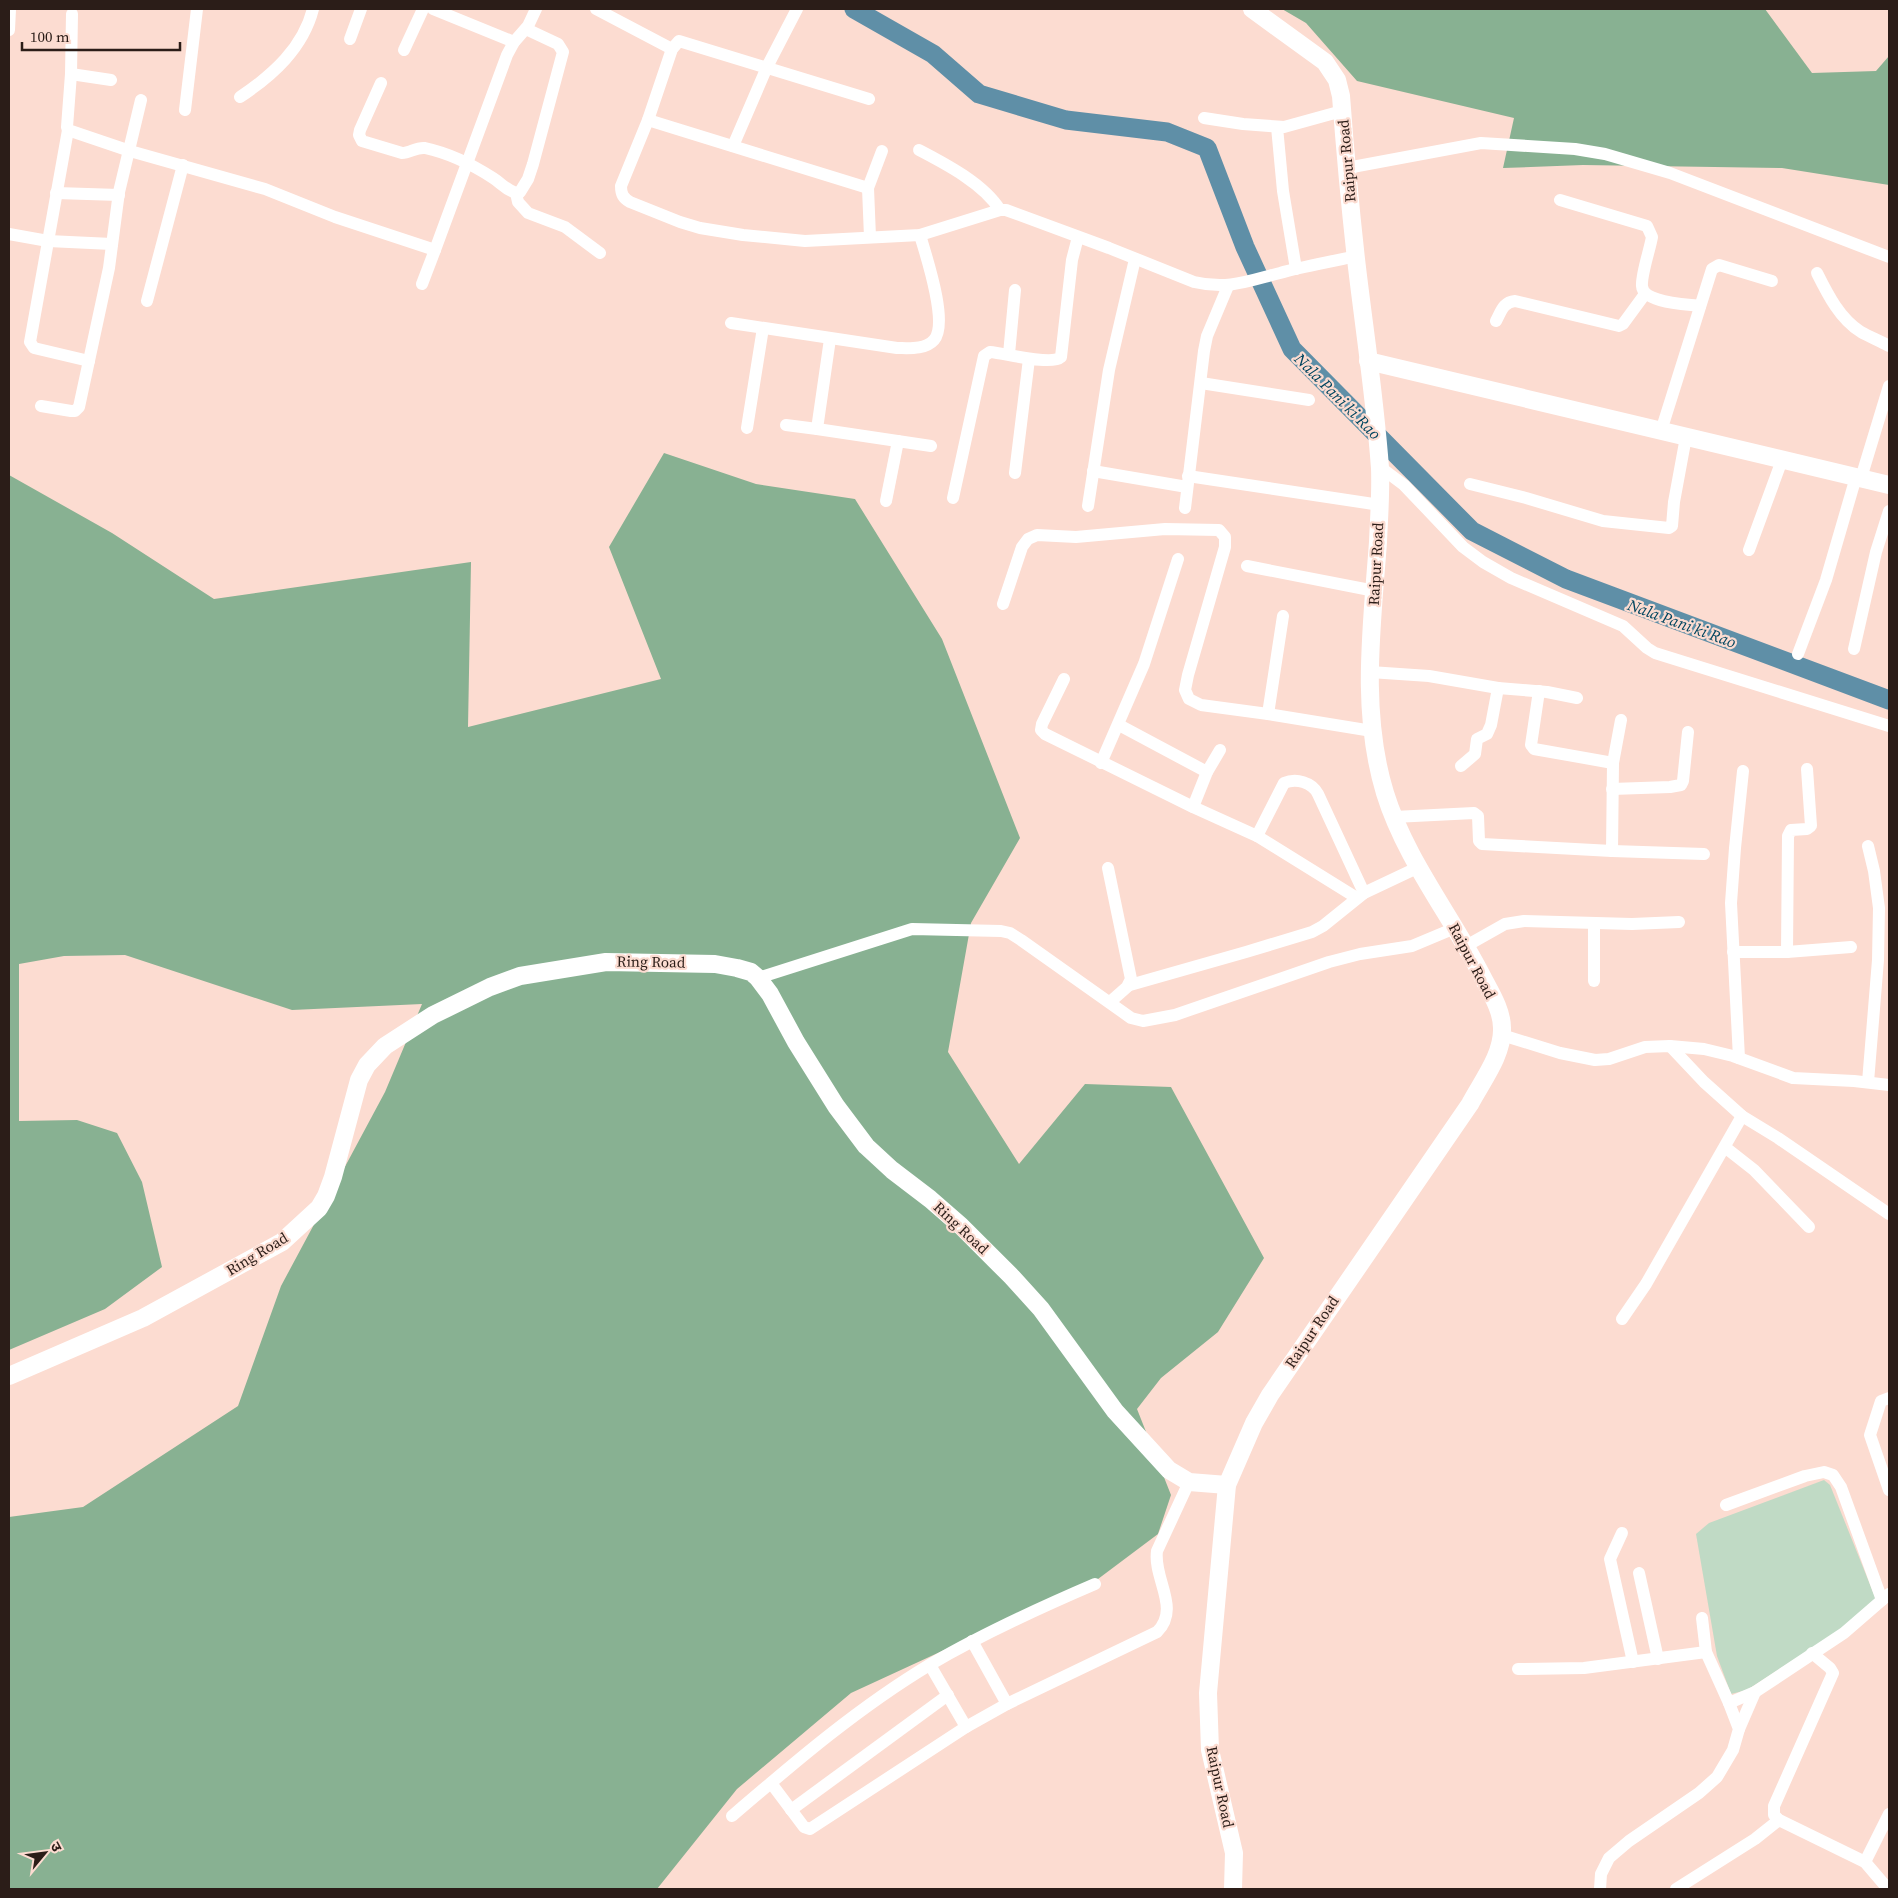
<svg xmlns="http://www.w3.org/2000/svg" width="1898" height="1898" font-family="'Source Serif 4','Noto Sans Devanagari',serif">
	<rect width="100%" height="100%" fill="#fcdcd1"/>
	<polygon fill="#c0dac5" points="1824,1480 1830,1485 1875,1597 1875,1602 1846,1626 1747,1690 1731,1694 1717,1656 1696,1534 1709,1523"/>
	<g fill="#88b192">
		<polygon points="1282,9 1765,9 1812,73 1876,71 1889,56 1889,185 1782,168 1583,165 1503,168 1514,118 1357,81 1306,23"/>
		<polygon points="664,453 756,484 855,499 942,639 1020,838 971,923 948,1052 1019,1164 1085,1084 1171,1087 1264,1258 1218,1332 1161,1378 1137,1409 1171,1495 1158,1534 1098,1579 851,1693 737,1789 657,1889 9,1889 9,1517 83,1507 238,1406 281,1286 385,1092 422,1004 292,1010 125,955 64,956 19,964 19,1121 77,1120 117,1133 142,1182 162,1267 105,1309 9,1350 9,475 112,533 214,599 471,562 468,727 661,679 609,547"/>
	</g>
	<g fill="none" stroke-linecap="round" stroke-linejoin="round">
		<polyline stroke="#5f8fa7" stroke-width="19" points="854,9 933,54 979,94 1066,120 1167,132 1207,148 1245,247 1292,349 1472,531 1566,579 1889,700"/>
		<g stroke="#fff" stroke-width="12">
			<polyline points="433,9 514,42"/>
			<polyline points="596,9 672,49"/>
			<polyline points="72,14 71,74 67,127 68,130 130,151 265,189 335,217 435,250 507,55 514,42 528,26 536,9"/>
			<polyline points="9,30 10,9"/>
			<polyline points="350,39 361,9"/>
			<polyline points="404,50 423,9"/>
			<polyline points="71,74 111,80"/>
			<path d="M381 83 360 130 359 135 362 141 402 153C410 153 416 147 425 148 448 153 473 165 493 178 501 183 506 190 516 193L520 192 528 179 533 164 563 52 558 44 526 29"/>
			<path d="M240 97C273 75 303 48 313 9"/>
			<path d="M869 99 679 41 672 49 648 120 621 186C621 194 623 198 630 202L680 222 700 228 743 235 805 241 920 235 1000 210H1006L1109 248 1194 282C1228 290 1248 281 1280 273 1305 266 1331 262 1356 256"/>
			<polyline points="185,110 197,9"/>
			<polyline points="1204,118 1243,124 1284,127 1342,111"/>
			<polyline points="648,120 868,188"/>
			<polyline points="1277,127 1283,191 1296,269"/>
			<polyline points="68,130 30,342 34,348 89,361"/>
			<polyline points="733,146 767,67 797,9"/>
			<path d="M919 150C946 164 984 184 1000 210"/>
			<polyline points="1347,168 1481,143 1575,149 1605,154 1670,173 1889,257"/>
			<polyline points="56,193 119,195"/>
			<polyline points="516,193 518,202 528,213 565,227 600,253"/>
			<path d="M1560 200 1647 226 1652 237C1650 249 1641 275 1642 286 1643 303 1687 304 1700 306"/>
			<polyline points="9,234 48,241 112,244"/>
			<polyline points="870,237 868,188 882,151"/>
			<path d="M1817 273C1828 295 1840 319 1861 332 1870 337 1880 341 1889 346"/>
			<polyline points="422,284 435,250"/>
			<polyline points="147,301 183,165"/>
			<path d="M1496 321C1501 312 1503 302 1515 301L1619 326 1623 324 1645 294"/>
			<path d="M731 323 897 348C908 348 925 350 934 340 949 323 926 256 920 235"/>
			<polyline points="830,339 817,429 931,446"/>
			<polyline points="1009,354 1015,290"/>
			<polyline points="1201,383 1309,400"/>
			<polyline points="41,406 71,411 75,411 79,407 109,268 119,192 141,100"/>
			<polyline points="786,425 817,429"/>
			<polyline points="747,428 763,328"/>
			<polyline points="1661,431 1712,269 1719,265 1772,281"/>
			<polyline points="1380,467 1404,485 1463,547 1483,562 1511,578 1623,626 1647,648 1655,653 1889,726"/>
			<polyline points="1093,471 1187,487"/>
			<polyline points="1015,473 1029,359"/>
			<polyline points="1188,476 1380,505"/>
			<polyline points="1861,478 1889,386"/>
			<polyline points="1470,484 1526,498 1603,521 1669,528 1672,526 1674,502 1686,437"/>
			<path d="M953 498 984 356 990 352C1005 353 1051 366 1061 357L1072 260 1078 237"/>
			<polyline points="886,501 898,441"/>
			<polyline points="1088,506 1109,370 1135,259"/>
			<polyline points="1185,508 1204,351 1207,336 1228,286"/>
			<polyline points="1749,550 1782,460"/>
			<polyline points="1247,566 1375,591"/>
			<polyline points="1003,604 1022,547 1028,539 1037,535 1076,537 1165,529 1219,530 1225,537 1225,547 1188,675 1185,690 1189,699 1201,705 1268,714 1372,731"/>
			<polyline points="1854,649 1876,552 1889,511"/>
			<polyline points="1798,654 1826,580 1856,477"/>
			<polyline points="1370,672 1429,676 1498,688 1491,725 1487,734 1477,739 1475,754 1461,766"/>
			<path d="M1064 679 1042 724 1041 730 1045 734 1193 807 1257 836 1284 783C1296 778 1312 782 1318 794L1364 893"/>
			<polyline points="1498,688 1547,692 1577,698"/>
			<polyline points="1539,691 1531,745 1534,749 1613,763 1621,720"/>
			<polyline points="1268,714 1283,616"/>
			<polyline points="1119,725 1207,772"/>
			<polyline points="1101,763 1144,664 1178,559"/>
			<polyline points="1612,789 1670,787 1681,785 1683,781 1688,732"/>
			<polyline points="1193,807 1207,772 1220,750"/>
			<polyline points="1394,817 1474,813 1478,816 1479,841 1482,844 1612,851 1613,763"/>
			<polyline points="1257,836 1357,898"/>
			<polyline points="1868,846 1874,871 1879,908 1878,960 1868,1082"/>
			<polyline points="1612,851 1704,854"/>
			<polyline points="1108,868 1131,979 1127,987 1110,1002"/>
			<polyline points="1466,946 1505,924 1524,921 1632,924 1679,922"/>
			<polyline points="1733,952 1787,952 1851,947"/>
			<polyline points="1787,952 1788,836 1791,830 1807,829 1811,826 1807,769"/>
			<polyline points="758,978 912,929 1001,931 1010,933 1021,940 1131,1018 1143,1021 1175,1015 1329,962 1360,954 1412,946 1455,928"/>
			<polyline points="1594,981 1594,923"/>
			<polyline points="1130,985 1246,952 1312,932 1323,926 1364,893 1419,867"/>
			<polyline points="1502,1035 1560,1053 1595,1060 1609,1059 1645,1047 1670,1046 1704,1049 1733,1056 1793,1078 1854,1081 1889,1085"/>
			<polyline points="1670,1046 1704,1082 1742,1116 1778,1138 1889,1214"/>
			<polyline points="1739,1058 1731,903 1735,848 1743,771"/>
			<polyline points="1726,1148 1754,1170 1809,1227"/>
			<polyline points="1622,1319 1646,1284 1742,1116"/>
			<polyline points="1889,1398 1881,1401 1870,1435 1889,1490"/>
			<polyline points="1726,1505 1805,1476 1824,1472 1833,1475 1841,1487 1882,1600"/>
			<polyline points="1622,1533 1610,1559 1633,1662"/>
			<polyline points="1639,1573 1658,1659"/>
			<polyline points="1702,1618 1706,1652 1729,1703"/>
			<polyline points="972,1641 1007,1704"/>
			<polyline points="1812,1653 1830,1668 1833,1673 1774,1806 1774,1815 1779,1820 1865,1862 1888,1889"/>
			<polyline points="930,1665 966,1727"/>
			<polyline points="1518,1669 1584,1668 1706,1652"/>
			<polyline points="1739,1729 1755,1692"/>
			<path d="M771 1783 804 1827 810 1829 966 1727 1007 1704 1157 1632C1181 1608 1153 1579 1157 1551L1189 1482"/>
			<polyline points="791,1810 948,1695"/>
			<path d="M732 1816C795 1762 859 1707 931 1664 984 1633 1039 1608 1095 1584"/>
			<polyline points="1865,1862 1889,1814"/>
			<polyline points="1600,1889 1601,1874 1609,1858 1629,1841 1699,1793 1717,1777 1733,1750 1739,1729 1729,1703 1755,1692 1844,1633 1889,1594"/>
			<polyline points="1676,1889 1755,1839 1779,1820"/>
		</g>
		<g stroke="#fff" stroke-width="18">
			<polyline points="1368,361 1889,485"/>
			<polyline points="9,1376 143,1318 282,1242 319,1208 326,1196 333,1177 359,1080 367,1065 385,1046 433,1015 490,987 520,976 606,962 715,964 737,968 751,972 758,978 770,994 796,1042 836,1106 866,1146 892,1170 930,1199 961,1226 1012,1277 1041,1309 1115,1411 1169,1470 1189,1482 1227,1485"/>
			<path d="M1233 1889 1234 1853 1210 1750 1208 1693 1227 1485 1254 1423 1270 1395 1470 1104C1482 1081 1503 1055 1502 1028 1502 1009 1489 990 1481 974 1450 914 1405 858 1385 793 1360 711 1372 626 1378 542 1379 517 1381 493 1380 468 1375 398 1364 328 1356 259 1350 205 1345 150 1341 96L1337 80 1325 62 1252 9"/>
		</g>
	</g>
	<g text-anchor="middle" stroke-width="4.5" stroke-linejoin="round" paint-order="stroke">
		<g font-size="15" fill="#2b1d18" stroke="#fcdcd1">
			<text transform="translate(1347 161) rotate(-95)" y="5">Raipur Road</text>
			<text transform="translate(1376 564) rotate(-87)" y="5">Raipur Road</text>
			<text transform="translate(1472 961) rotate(62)" y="5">Raipur Road</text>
			<text transform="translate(651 962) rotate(1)" y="5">Ring Road</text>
			<text transform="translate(961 1228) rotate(43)" y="5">Ring Road</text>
			<text transform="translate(257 1254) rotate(-31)" y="5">Ring Road</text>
			<text transform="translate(1312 1332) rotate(-56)" y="5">Raipur Road</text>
			<text transform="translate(1220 1787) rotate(78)" y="5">Raipur Road</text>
		</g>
		<g font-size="16" font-style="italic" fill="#00455f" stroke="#fcdcd1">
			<text transform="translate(1338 396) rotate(45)" y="6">Nala Pani ki Rao</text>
			<text transform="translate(1682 623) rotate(20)" y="6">Nala Pani ki Rao</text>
		</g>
	</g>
	<rect width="1898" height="1898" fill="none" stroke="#2b1d18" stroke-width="20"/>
	<g transform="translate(45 1853) rotate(61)" stroke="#fcdcd1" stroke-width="4" paint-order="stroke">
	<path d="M0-4L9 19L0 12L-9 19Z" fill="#2b1d18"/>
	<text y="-8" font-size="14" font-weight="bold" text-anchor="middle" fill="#2b1d18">उ</text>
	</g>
	<path d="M22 42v8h158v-8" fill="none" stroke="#2b1d18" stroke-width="2.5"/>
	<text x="30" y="42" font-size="15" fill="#2b1d18" stroke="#fcdcd1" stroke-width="4" paint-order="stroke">100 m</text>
</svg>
